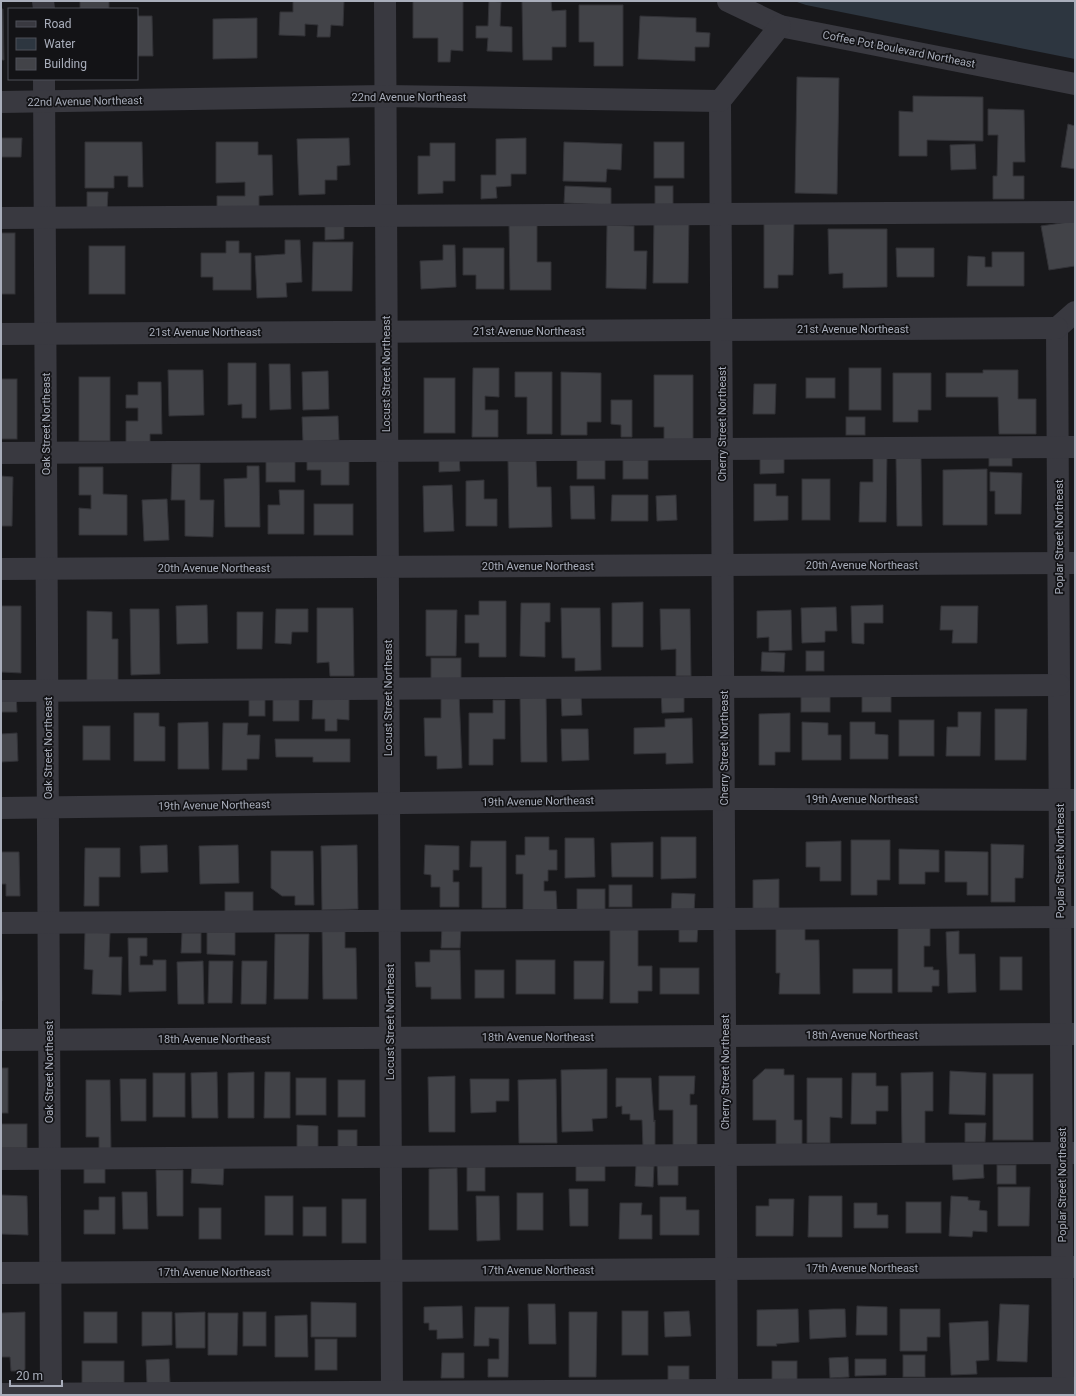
<svg xmlns="http://www.w3.org/2000/svg" width="1076" height="1396" font-family="Roboto,sans-serif">
	<rect width="100%" height="100%" fill="#18181b"/>
	<polygon fill="#2d3640" points="794,1 1075,1 1075,59 806,5"/>
	<g fill="#424348" stroke="#323237">
		<rect x="80" y="1" width="29" height="8"/>
		<polygon points="293,1 344,1 343,26 331,25 330,37 317,37 318,25 305,24 305,36 279,35 280,12 293,12"/>
		<polygon points="413,1 463,1 463,51 451,50 450,62 438,62 438,38 413,38"/>
		<polygon points="489,1 501,2 500,26 512,27 512,52 487,51 488,38 476,38 476,26 488,26"/>
		<polygon points="522,1 551,1 552,11 566,10 566,47 552,47 552,60 523,60"/>
		<polygon points="579,5 623,5 623,66 594,66 594,42 579,42"/>
		<polygon points="1,9 3,9 4,60 1,60"/>
		<polygon points="137,16 152,16 153,56 137,56"/>
		<polygon points="640,16 696,18 696,32 710,33 709,47 695,47 695,61 638,59"/>
		<polygon points="257,18 257,58 213,59 213,19"/>
		<polygon points="797,77 839,78 837,194 795,193"/>
		<polygon points="913,96 983,97 983,141 927,140 927,156 899,156 899,111 913,112"/>
		<polygon points="988,109 1024,110 1025,162 1013,162 1013,176 1024,176 1024,199 993,199 993,176 997,176 998,135 988,135"/>
		<polygon points="1068,124 1075,126 1075,169 1061,167"/>
		<polygon points="1,138 22,138 21,157 1,157"/>
		<polygon points="349,138 350,165 337,166 337,180 325,180 325,194 299,195 297,139"/>
		<polygon points="526,138 526,174 511,174 511,186 496,187 497,198 481,199 481,175 496,175 496,139"/>
		<polygon points="85,142 142,142 143,187 128,187 128,176 114,176 114,188 85,188"/>
		<polygon points="216,142 258,142 258,155 272,155 273,195 259,196 259,209 217,209 217,196 245,196 245,182 216,183"/>
		<polygon points="564,142 622,144 621,170 607,169 606,182 563,181"/>
		<rect x="654" y="142" width="30" height="36"/>
		<polygon points="430,143 455,143 455,181 443,181 443,193 418,194 418,156 430,156"/>
		<polygon points="975,144 976,169 951,170 950,145"/>
		<polygon points="565,186 611,188 611,205 564,203"/>
		<rect x="655" y="186" width="18" height="21"/>
		<polygon points="87,192 108,192 107,211 87,211"/>
		<polygon points="654,219 689,219 688,283 653,283"/>
		<polygon points="325,221 344,221 344,239 325,240"/>
		<polygon points="509,221 537,221 537,262 551,262 551,290 510,290"/>
		<polygon points="1075,221 1075,266 1049,270 1041,226"/>
		<polygon points="764,222 794,222 793,275 778,275 778,288 764,288"/>
		<polygon points="607,225 634,226 634,251 647,251 646,289 606,288"/>
		<polygon points="828,229 887,229 887,287 843,288 843,273 829,274"/>
		<rect x="1" y="233" width="14" height="61"/>
		<polygon points="285,240 300,240 302,282 286,283 287,297 257,298 255,256 285,254"/>
		<polygon points="226,241 239,241 239,253 251,253 251,290 213,290 213,277 201,277 201,253 226,253"/>
		<polygon points="313,242 353,242 352,291 312,291"/>
		<polygon points="443,245 455,245 456,287 421,289 420,261 443,260"/>
		<rect x="89" y="246" width="36" height="48"/>
		<polygon points="463,248 504,248 504,289 476,289 476,275 463,275"/>
		<polygon points="896,248 934,248 934,277 897,277"/>
		<polygon points="992,252 1024,252 1024,286 967,286 968,256 985,257 985,267 992,267"/>
		<polygon points="228,363 256,363 256,418 242,418 242,404 228,405"/>
		<polygon points="269,364 290,364 291,409 270,410"/>
		<polygon points="473,368 499,368 499,397 485,396 485,410 498,410 498,437 472,437"/>
		<rect x="849" y="368" width="32" height="42"/>
		<polygon points="168,370 203,370 204,415 169,416"/>
		<polygon points="983,370 1018,370 1018,399 1036,399 1036,434 999,434 998,397 946,397 946,373 983,373"/>
		<polygon points="328,371 329,409 303,410 302,372"/>
		<polygon points="515,372 552,372 552,434 527,434 527,397 515,397"/>
		<polygon points="561,372 601,373 601,422 587,422 587,435 561,435"/>
		<polygon points="893,373 931,373 931,410 918,410 918,422 893,422"/>
		<polygon points="654,375 693,375 693,441 664,441 664,427 654,427"/>
		<rect x="79" y="377" width="31" height="64"/>
		<rect x="424" y="378" width="31" height="55"/>
		<rect x="806" y="378" width="29" height="20"/>
		<rect x="1" y="379" width="16" height="60"/>
		<polygon points="138,382 161,382 162,434 150,434 150,447 126,447 126,421 138,421 138,408 126,408 126,395 138,395"/>
		<polygon points="754,384 776,384 775,414 753,414"/>
		<polygon points="611,400 632,400 632,437 621,437 621,425 611,424"/>
		<polygon points="338,416 339,440 303,442 302,417"/>
		<rect x="846" y="417" width="19" height="18"/>
		<rect x="989" y="450" width="23" height="16"/>
		<polygon points="760,452 784,452 784,473 760,474"/>
		<polygon points="459,454 460,471 439,472 439,455"/>
		<polygon points="307,455 349,455 349,485 321,485 321,470 307,470"/>
		<polygon points="873,455 887,455 886,522 859,522 860,482 873,482"/>
		<rect x="266" y="457" width="29" height="25"/>
		<rect x="577" y="457" width="28" height="22"/>
		<polygon points="896,458 921,458 922,526 897,526"/>
		<rect x="623" y="460" width="25" height="19"/>
		<polygon points="508,461 536,461 537,487 551,487 552,527 509,528"/>
		<polygon points="172,464 200,464 200,500 214,500 213,537 185,536 185,500 171,500"/>
		<polygon points="247,466 259,466 260,527 225,527 224,479 247,478"/>
		<polygon points="79,467 103,467 103,494 127,495 127,535 79,535 79,508 91,509 91,495 79,495"/>
		<polygon points="987,469 987,525 943,525 943,470"/>
		<polygon points="990,472 1022,473 1021,514 995,514 995,491 990,491"/>
		<polygon points="1,476 13,477 12,526 1,526"/>
		<rect x="802" y="479" width="28" height="41"/>
		<polygon points="484,480 484,499 497,499 497,526 466,526 466,481"/>
		<polygon points="754,484 776,484 776,496 788,496 788,520 754,521"/>
		<polygon points="452,485 454,531 424,532 423,486"/>
		<polygon points="570,486 594,486 595,519 571,519"/>
		<polygon points="279,490 304,490 304,534 268,534 268,505 280,505"/>
		<polygon points="612,495 648,495 648,521 611,521"/>
		<polygon points="676,495 677,520 657,521 656,496"/>
		<polygon points="167,499 169,540 144,541 142,500"/>
		<rect x="314" y="504" width="39" height="31"/>
		<polygon points="479,601 506,601 506,657 479,657 479,643 465,643 465,615 479,615"/>
		<polygon points="643,602 643,647 612,647 612,603"/>
		<polygon points="521,603 550,603 550,622 545,622 545,657 520,656"/>
		<polygon points="207,605 208,643 177,644 176,606"/>
		<polygon points="883,605 883,623 864,623 864,644 852,643 851,606"/>
		<polygon points="1,606 21,606 21,673 1,672"/>
		<polygon points="941,606 978,606 977,643 952,643 953,630 940,630"/>
		<polygon points="836,607 837,631 825,631 825,642 802,643 801,608"/>
		<polygon points="317,608 353,608 354,676 330,676 329,662 317,663"/>
		<polygon points="561,608 600,608 601,670 575,671 575,658 562,658"/>
		<polygon points="130,609 159,609 160,674 131,675"/>
		<polygon points="276,609 308,609 308,632 292,632 291,644 275,643"/>
		<polygon points="660,609 690,609 691,676 676,676 676,649 661,650"/>
		<polygon points="426,610 457,610 456,656 426,656"/>
		<polygon points="791,610 792,650 769,651 769,637 757,638 757,611"/>
		<polygon points="87,611 112,612 112,639 118,639 118,681 87,681"/>
		<polygon points="237,612 263,612 262,649 237,649"/>
		<rect x="806" y="651" width="18" height="20"/>
		<polygon points="762,652 785,653 784,672 761,671"/>
		<rect x="431" y="658" width="30" height="21"/>
		<polygon points="684,689 684,712 662,713 661,690"/>
		<rect x="862" y="691" width="29" height="21"/>
		<polygon points="441,692 459,692 462,768 437,769 437,756 425,756 424,718 441,718"/>
		<rect x="801" y="692" width="29" height="20"/>
		<polygon points="16,693 17,712 1,712 1,694"/>
		<rect x="249" y="695" width="16" height="21"/>
		<polygon points="273,695 299,696 299,721 273,721"/>
		<polygon points="313,695 349,695 349,720 337,719 337,731 325,731 325,719 312,719"/>
		<polygon points="581,695 582,715 562,716 561,696"/>
		<polygon points="520,696 546,696 547,762 521,762"/>
		<polygon points="493,700 505,700 505,739 493,739 493,765 469,765 469,713 493,713"/>
		<polygon points="995,709 1027,709 1026,760 995,760"/>
		<polygon points="958,712 981,712 980,756 946,756 947,727 958,727"/>
		<polygon points="134,713 159,713 159,726 165,727 165,761 134,761"/>
		<polygon points="790,713 790,752 775,752 775,765 759,765 759,714"/>
		<polygon points="692,718 693,763 666,764 666,753 634,754 634,728 665,727 665,719"/>
		<rect x="899" y="720" width="35" height="36"/>
		<polygon points="208,722 209,769 178,769 178,723"/>
		<polygon points="802,722 828,723 828,735 841,735 841,760 802,760"/>
		<polygon points="850,722 875,722 875,734 888,735 888,759 850,759"/>
		<polygon points="223,723 248,723 247,735 260,735 259,759 247,759 247,770 222,770"/>
		<rect x="83" y="726" width="27" height="34"/>
		<polygon points="561,729 588,729 589,760 562,761"/>
		<polygon points="17,733 18,761 1,762 1,734"/>
		<polygon points="275,739 350,739 350,762 313,762 313,757 276,757"/>
		<polygon points="525,837 549,837 549,850 557,850 557,870 548,870 548,881 544,881 544,891 556,891 557,910 523,910 523,874 516,874 516,855 525,855"/>
		<polygon points="661,837 696,837 696,878 661,879"/>
		<polygon points="565,838 594,838 595,877 565,878"/>
		<polygon points="851,840 890,840 890,880 877,880 877,895 851,895"/>
		<polygon points="471,841 506,841 506,908 482,908 482,867 470,867"/>
		<polygon points="841,841 841,881 820,881 820,867 806,867 806,842"/>
		<polygon points="653,842 653,877 612,877 611,843"/>
		<polygon points="991,844 1024,845 1023,878 1015,878 1015,902 991,902"/>
		<polygon points="167,845 168,872 141,873 140,846"/>
		<polygon points="238,845 239,883 200,884 199,846"/>
		<polygon points="357,845 358,909 322,910 321,846"/>
		<polygon points="425,845 459,846 459,870 453,870 453,882 459,882 459,907 440,907 440,887 431,887 431,875 424,874"/>
		<polygon points="85,848 120,848 120,877 99,877 99,906 84,906"/>
		<polygon points="899,849 939,850 939,872 925,872 925,884 899,884"/>
		<polygon points="271,851 313,851 314,905 295,905 295,896 282,896 271,888"/>
		<polygon points="945,851 988,852 988,895 967,895 967,882 945,882"/>
		<polygon points="1,852 19,852 20,896 6,896 6,884 1,884"/>
		<polygon points="779,879 779,911 753,911 753,880"/>
		<rect x="609" y="885" width="23" height="22"/>
		<rect x="577" y="889" width="28" height="21"/>
		<rect x="225" y="892" width="28" height="20"/>
		<polygon points="672,893 695,894 694,913 671,912"/>
		<polygon points="322,923 345,923 345,948 356,948 357,999 323,999"/>
		<polygon points="898,923 930,924 930,946 924,946 924,967 933,967 933,970 939,970 939,986 932,986 932,992 898,992"/>
		<polygon points="679,924 698,924 697,942 679,942"/>
		<polygon points="442,927 461,927 460,948 441,948"/>
		<polygon points="776,927 805,927 805,940 819,940 820,994 779,994 780,973 776,973"/>
		<polygon points="610,928 638,928 638,966 652,966 652,991 638,991 638,1003 610,1003"/>
		<polygon points="959,931 959,954 975,954 976,992 948,993 946,932"/>
		<polygon points="85,932 110,933 109,957 122,957 121,995 92,994 93,970 84,969"/>
		<polygon points="207,932 235,932 235,955 207,954"/>
		<polygon points="182,933 201,933 201,953 181,953"/>
		<polygon points="275,934 309,934 308,999 274,999"/>
		<polygon points="128,938 147,938 147,956 140,956 140,965 153,965 153,960 166,960 166,991 129,992"/>
		<polygon points="1,944 2,1001 1,1001"/>
		<polygon points="430,950 460,950 461,999 431,999 431,987 416,987 415,962 430,962"/>
		<rect x="1000" y="957" width="22" height="33"/>
		<rect x="516" y="960" width="39" height="34"/>
		<polygon points="203,961 204,1004 178,1004 177,962"/>
		<polygon points="209,961 233,961 232,1003 208,1003"/>
		<polygon points="242,961 267,961 266,1004 241,1004"/>
		<polygon points="574,961 604,961 603,999 574,999"/>
		<rect x="660" y="968" width="39" height="26"/>
		<rect x="853" y="969" width="39" height="24"/>
		<rect x="475" y="970" width="29" height="28"/>
		<rect x="1" y="1068" width="7" height="45"/>
		<polygon points="607,1069 607,1118 592,1119 593,1131 562,1132 561,1070"/>
		<polygon points="765,1069 784,1069 784,1075 794,1075 794,1120 802,1120 802,1146 776,1145 776,1120 753,1120 753,1080"/>
		<polygon points="950,1071 986,1073 985,1115 949,1114"/>
		<polygon points="217,1072 218,1118 192,1118 191,1073"/>
		<polygon points="254,1072 254,1118 228,1118 228,1073"/>
		<polygon points="265,1072 290,1072 290,1118 264,1118"/>
		<polygon points="933,1072 933,1111 925,1111 925,1144 902,1144 901,1073"/>
		<rect x="153" y="1073" width="32" height="44"/>
		<polygon points="852,1073 876,1073 876,1086 888,1086 888,1111 876,1111 876,1124 851,1124"/>
		<rect x="993" y="1074" width="40" height="66"/>
		<polygon points="455,1076 455,1132 429,1132 428,1077"/>
		<polygon points="659,1076 695,1076 694,1094 690,1094 690,1105 697,1105 697,1147 673,1147 673,1110 659,1110"/>
		<rect x="296" y="1078" width="30" height="37"/>
		<polygon points="616,1078 651,1078 654,1122 655,1120 655,1148 643,1148 642,1120 630,1120 630,1114 622,1114 622,1106 616,1107"/>
		<polygon points="807,1078 842,1078 842,1118 830,1117 830,1143 807,1143"/>
		<polygon points="120,1079 146,1079 146,1121 121,1121"/>
		<polygon points="470,1079 509,1079 509,1101 496,1101 496,1112 471,1113"/>
		<polygon points="556,1079 557,1143 519,1143 518,1080"/>
		<polygon points="86,1080 110,1080 111,1151 99,1151 99,1137 86,1137"/>
		<rect x="338" y="1080" width="27" height="37"/>
		<polygon points="965,1123 986,1123 985,1142 965,1142"/>
		<rect x="1" y="1124" width="26" height="24"/>
		<polygon points="297,1125 318,1126 318,1148 297,1148"/>
		<rect x="338" y="1130" width="19" height="18"/>
		<polygon points="605,1160 605,1181 576,1181 576,1161"/>
		<polygon points="983,1161 984,1178 953,1180 952,1162"/>
		<polygon points="678,1162 678,1185 658,1185 657,1163"/>
		<rect x="84" y="1163" width="21" height="20"/>
		<polygon points="192,1164 224,1165 223,1185 191,1183"/>
		<polygon points="636,1165 654,1166 653,1187 635,1186"/>
		<rect x="997" y="1165" width="19" height="19"/>
		<rect x="467" y="1167" width="18" height="24"/>
		<polygon points="457,1168 458,1230 429,1230 429,1169"/>
		<polygon points="156,1170 183,1170 183,1216 157,1216"/>
		<polygon points="998,1187 1030,1187 1029,1226 998,1226"/>
		<polygon points="569,1189 588,1189 588,1226 570,1226"/>
		<polygon points="122,1192 147,1192 148,1229 123,1229"/>
		<rect x="517" y="1193" width="26" height="37"/>
		<polygon points="1,1195 27,1196 28,1235 1,1234"/>
		<rect x="265" y="1196" width="28" height="39"/>
		<polygon points="476,1196 499,1196 500,1240 477,1241"/>
		<polygon points="809,1196 842,1196 842,1237 808,1237"/>
		<polygon points="951,1196 968,1197 968,1200 980,1201 979,1210 987,1211 987,1232 973,1231 972,1237 949,1236"/>
		<polygon points="99,1197 115,1197 115,1234 84,1234 84,1210 99,1210"/>
		<polygon points="660,1197 686,1197 686,1210 699,1210 699,1235 660,1235"/>
		<rect x="342" y="1199" width="24" height="44"/>
		<polygon points="769,1199 794,1199 793,1236 756,1236 756,1206 769,1206"/>
		<rect x="906" y="1202" width="35" height="31"/>
		<polygon points="620,1203 642,1203 641,1215 652,1215 652,1239 619,1239"/>
		<polygon points="854,1203 877,1203 877,1215 888,1215 888,1228 854,1228"/>
		<rect x="303" y="1207" width="23" height="29"/>
		<rect x="199" y="1208" width="22" height="31"/>
		<polygon points="311,1302 356,1303 356,1337 311,1337"/>
		<polygon points="528,1304 555,1304 556,1344 529,1344"/>
		<polygon points="1000,1304 1029,1305 1027,1362 997,1361"/>
		<polygon points="462,1306 463,1338 437,1339 437,1330 429,1330 429,1323 424,1323 424,1307"/>
		<polygon points="857,1306 887,1307 887,1335 856,1335"/>
		<polygon points="475,1307 509,1307 508,1377 488,1377 488,1359 499,1359 499,1339 489,1338 489,1346 474,1346"/>
		<polygon points="798,1309 799,1342 776,1344 777,1346 757,1346 757,1310"/>
		<polygon points="833,1309 845,1309 846,1337 810,1339 809,1310"/>
		<polygon points="900,1309 940,1309 940,1337 927,1337 927,1351 900,1351"/>
		<rect x="622" y="1311" width="26" height="44"/>
		<polygon points="689,1311 691,1336 665,1337 664,1312"/>
		<polygon points="25,1312 25,1371 11,1371 10,1357 1,1357 1,1313"/>
		<rect x="84" y="1312" width="33" height="31"/>
		<polygon points="142,1312 172,1312 172,1345 142,1346"/>
		<polygon points="205,1312 205,1348 176,1348 175,1313"/>
		<rect x="243" y="1312" width="23" height="34"/>
		<polygon points="569,1312 597,1312 596,1377 569,1377"/>
		<polygon points="208,1313 238,1313 237,1355 208,1355"/>
		<polygon points="307,1315 308,1357 275,1357 275,1316"/>
		<polygon points="988,1321 989,1360 976,1361 977,1374 951,1375 949,1323"/>
		<rect x="315" y="1339" width="22" height="31"/>
		<polygon points="442,1353 464,1353 464,1378 441,1378"/>
		<rect x="903" y="1355" width="22" height="22"/>
		<polygon points="848,1357 849,1377 830,1378 829,1358"/>
		<polygon points="169,1359 170,1383 147,1384 146,1360"/>
		<polygon points="855,1359 886,1359 886,1375 855,1376"/>
		<rect x="82" y="1361" width="42" height="22"/>
		<rect x="772" y="1361" width="25" height="20"/>
		<rect x="668" y="1366" width="21" height="18"/>
	</g>
	<g fill="none" stroke-linecap="round" stroke-linejoin="round">
		<g stroke="#393940" stroke-width="22">
			<polyline points="43,1 44,9"/>
			<polyline points="385,1 392,1395"/>
			<polyline points="728,1 780,26 1075,84"/>
			<polyline points="44,79 51,1395"/>
			<polyline points="720,101 727,1395"/>
			<polyline points="1,102 385,96 720,101 780,26"/>
			<polyline points="1,218 1075,212"/>
			<polyline points="1057,328 1063,1395"/>
			<polyline points="1057,328 1075,312"/>
			<polyline points="1,334 1057,328"/>
			<polyline points="1,453 1075,447"/>
			<polyline points="1,569 1075,563"/>
			<polyline points="1,691 1059,685"/>
			<polyline points="1,808 724,799 1075,800"/>
			<polyline points="1,923 1075,917"/>
			<polyline points="1,1040 1075,1034"/>
			<polyline points="1,1159 1075,1153"/>
			<polyline points="1,1273 1075,1267"/>
			<polyline points="1,1394 1075,1388"/>
		</g>
	</g>
	<g text-anchor="middle" stroke-width="3.5" stroke-linejoin="round" paint-order="stroke">
		<g font-size="11" fill="#a9aebb" stroke="#131316">
			<text transform="translate(899 49) rotate(11)" y="4">Coffee Pot Boulevard Northeast</text>
			<text x="409" y="101">22nd Avenue Northeast</text>
			<text transform="translate(85 101) rotate(-1)" y="4">22nd Avenue Northeast</text>
			<text x="853" y="333">21st Avenue Northeast</text>
			<text x="529" y="335">21st Avenue Northeast</text>
			<text x="205" y="336">21st Avenue Northeast</text>
			<text transform="translate(386 374) rotate(-90)" y="4">Locust Street Northeast</text>
			<text transform="translate(46 424) rotate(-90)" y="4">Oak Street Northeast</text>
			<text transform="translate(722 424) rotate(-90)" y="4">Cherry Street Northeast</text>
			<text transform="translate(1059 537) rotate(-90)" y="4">Poplar Street Northeast</text>
			<text x="862" y="569">20th Avenue Northeast</text>
			<text x="538" y="570">20th Avenue Northeast</text>
			<text x="214" y="572">20th Avenue Northeast</text>
			<text transform="translate(388 698) rotate(-90)" y="4">Locust Street Northeast</text>
			<text transform="translate(48 748) rotate(-90)" y="4">Oak Street Northeast</text>
			<text transform="translate(724 748) rotate(-90)" y="4">Cherry Street Northeast</text>
			<text x="862" y="803">19th Avenue Northeast</text>
			<text transform="translate(538 801) rotate(-1)" y="4">19th Avenue Northeast</text>
			<text transform="translate(214 805) rotate(-1)" y="4">19th Avenue Northeast</text>
			<text transform="translate(1060 861) rotate(-90)" y="4">Poplar Street Northeast</text>
			<text transform="translate(390 1022) rotate(-90)" y="4">Locust Street Northeast</text>
			<text x="862" y="1039">18th Avenue Northeast</text>
			<text x="538" y="1041">18th Avenue Northeast</text>
			<text x="214" y="1043">18th Avenue Northeast</text>
			<text transform="translate(49 1072) rotate(-90)" y="4">Oak Street Northeast</text>
			<text transform="translate(725 1072) rotate(-90)" y="4">Cherry Street Northeast</text>
			<text transform="translate(1062 1185) rotate(-90)" y="4">Poplar Street Northeast</text>
			<text x="862" y="1272">17th Avenue Northeast</text>
			<text x="538" y="1274">17th Avenue Northeast</text>
			<text x="214" y="1276">17th Avenue Northeast</text>
		</g>
	</g>
	<rect width="1076" height="1396" fill="none" stroke="#a9aebb" stroke-width="4"/>
	<rect x="8" y="8" width="130" height="72" fill="#131316" stroke="#4f5158"/>
	<rect x="16" y="21" width="20" height="6" fill="#393940" stroke="#4f5158"/>
	<text x="44" y="28" font-size="12" fill="#a9aebb">Road</text>
	<rect x="16" y="38" width="20" height="12" fill="#2d3640" stroke="#4f5158"/>
	<text x="44" y="48" font-size="12" fill="#a9aebb">Water</text>
	<rect x="16" y="58" width="20" height="12" fill="#424348" stroke="#4f5158"/>
	<text x="44" y="68" font-size="12" fill="#a9aebb">Building</text>
	<path d="M10 1380v6h52v-6" fill="none" stroke="#a9aebb" stroke-width="2"/>
	<text x="16" y="1380" font-size="12" fill="#a9aebb" stroke="#131316" stroke-width="3" paint-order="stroke">20 m</text>
</svg>
